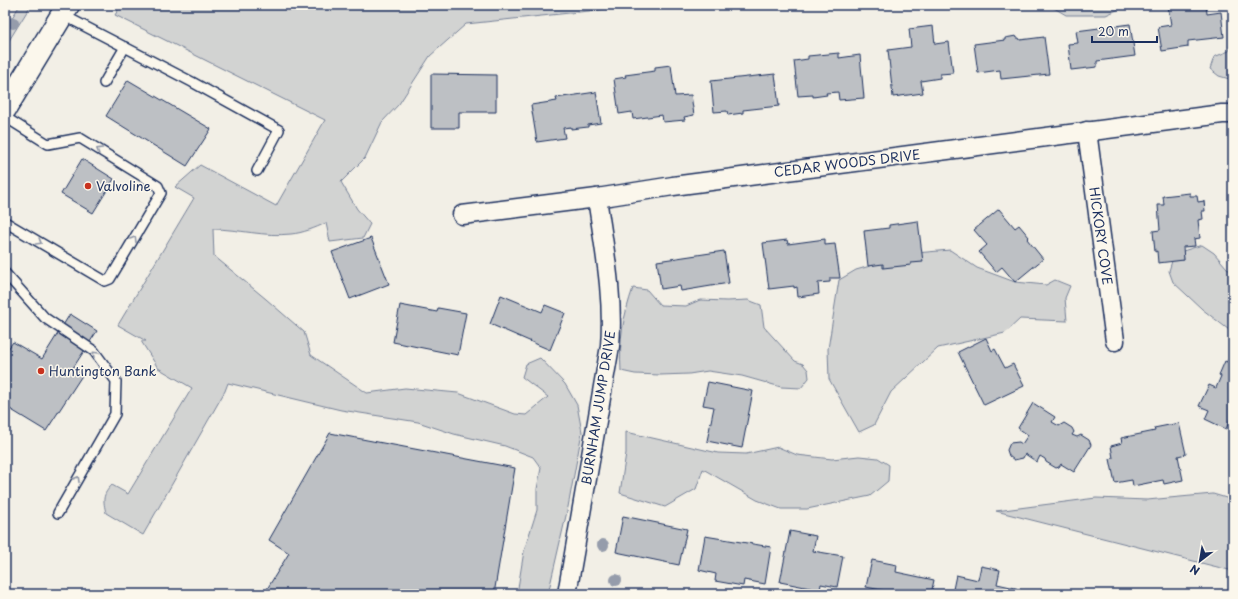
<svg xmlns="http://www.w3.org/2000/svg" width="1238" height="599" font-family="'Playpen Sans',sans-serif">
	<rect width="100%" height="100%" fill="#f2efe6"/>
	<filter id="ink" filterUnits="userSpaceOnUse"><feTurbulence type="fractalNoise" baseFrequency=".025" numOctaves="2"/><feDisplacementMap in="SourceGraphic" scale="8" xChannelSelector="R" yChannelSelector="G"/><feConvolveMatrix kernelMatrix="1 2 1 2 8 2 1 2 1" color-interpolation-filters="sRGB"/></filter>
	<g filter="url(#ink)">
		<g fill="#d2d3d2" stroke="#768198">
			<polygon points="20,5 31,5 5,47 5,29"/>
			<path d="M121 5H645L466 24 430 56 399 104 382 122 365 158 341 182 357 209 370 224 363 238 330 242 326 223C315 228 303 233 291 234 265 237 238 229 213 229L214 256 266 299 304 332 311 355 367 393 405 388 458 393 515 414 526 415 548 397 522 377 526 364 540 358 565 384 577 405 582 432 568 507 548 594H517L524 551 537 510V489L541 468 533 457 505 446 454 434 418 422 341 410 228 383 225 391 143 535 106 513C103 500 102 495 112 485L128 494 192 388 158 368 141 341H146L118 325 194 198 175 187 200 165 276 206 325 120 115 15Z"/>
			<polygon points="1049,5 1128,5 1106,15 1066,15"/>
			<polygon points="1233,34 1233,80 1219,76 1210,69 1214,57 1229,51"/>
			<polygon points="1202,245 1214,253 1233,275 1233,333 1202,309 1173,282 1169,271 1172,261 1184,260 1183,251"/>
			<polygon points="950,250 977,268 1015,282 1046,285 1055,280 1070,286 1065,298 1067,321 1020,319 1005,333 938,348 891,392 874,425 859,432 829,379 828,349 839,280 856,270 916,253"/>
			<path d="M633 288 647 290 660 305 686 306 700 300 727 301 748 300 761 305 764 327 795 361 803 364 808 370 809 378 801 388 781 387 742 376 708 371 689 374 660 375 635 374 621 371C619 338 623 318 633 288Z"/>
			<polygon points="626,432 718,453 746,454 778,447 797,455 832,459 859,456 878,458 889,465 888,481 870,496 807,509 781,509 757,500 703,469 696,489 665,507 620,493 626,453"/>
			<polygon points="1213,494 1233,500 1233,571 996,511 1096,498 1147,500"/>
		</g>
		<g fill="#bdc0c4" stroke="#1b2f5e">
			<polygon points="1173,5 1206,5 1207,14 1221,12 1224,37 1188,41 1188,47 1162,51 1158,27 1171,25 1168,6"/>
			<polygon points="1130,24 1135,56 1097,61 1097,67 1071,70 1068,44 1078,43 1076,31"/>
			<polygon points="933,26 935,44 949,42 953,73 940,74 940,78 921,81 923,93 893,97 888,50 911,47 909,29"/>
			<polygon points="1016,36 1017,38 1019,38 1020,40 1044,37 1049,74 1001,79 1000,70 978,73 974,44 1005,40 1005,38"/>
			<polygon points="839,53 839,58 860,55 864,98 839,100 838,92 826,93 827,95 813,97 813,95 798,96 794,61 808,59 808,56"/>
			<polygon points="671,65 675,96 691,95 694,115 684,117 685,120 663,122 662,115 633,119 632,112 619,114 614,79 626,77 625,75 655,71 655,67"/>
			<polygon points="431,74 496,75 496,112 459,112 459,128 431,128"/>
			<polygon points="775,74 779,106 743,110 743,113 728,115 727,111 714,112 711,81"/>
			<polygon points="128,80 211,129 187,166 106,116"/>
			<polygon points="596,92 601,123 588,125 588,127 571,129 571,127 563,128 565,138 537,142 531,105 557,101 556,98"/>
			<polygon points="82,159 114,179 93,213 61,194"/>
			<polygon points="1190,193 1190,196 1197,196 1198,202 1204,201 1205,211 1202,211 1203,219 1198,220 1200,238 1194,239 1195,246 1183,247 1184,260 1158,263 1157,251 1155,252 1153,231 1160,230 1158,205 1164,205 1163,196"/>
			<polygon points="999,209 1015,228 1019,225 1029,237 1027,239 1043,259 1015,282 1002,267 996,272 979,252 987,245 974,230"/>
			<polygon points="918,221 923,262 911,263 911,265 883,268 883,264 868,266 864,231 889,228 889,225"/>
			<polygon points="371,238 389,284 350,299 332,252"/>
			<polygon points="825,239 825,245 835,244 840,278 830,278 830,282 818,283 819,294 798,297 797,287 794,288 794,286 769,289 763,243 787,240 788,244"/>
			<polygon points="724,251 729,283 681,291 680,286 661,289 657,261"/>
			<polygon points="501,295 542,312 545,305 565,313 550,350 490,324"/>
			<polygon points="400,305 437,312 438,308 466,313 458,355 393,342"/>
			<polygon points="70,314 97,331 73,368 83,374 46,431 5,406 5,353 13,342 42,359"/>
			<polygon points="986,338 992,351 995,349 1005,368 1013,364 1024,386 984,405 958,352"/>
			<polygon points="1233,349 1233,420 1230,419 1226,429 1205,419 1209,410 1199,406 1209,385 1216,388 1221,376 1219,375 1225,361 1227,362"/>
			<polygon points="708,382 753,391 742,448 707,441 714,407 703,405"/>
			<polygon points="1033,403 1055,417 1052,422 1059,426 1064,423 1072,428 1074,432 1072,435 1077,437 1081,435 1089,440 1091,445 1074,472 1061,464 1059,467 1056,468 1046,462 1045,459 1040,456 1037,462 1025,454 1023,458 1014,460 1009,456 1007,450 1010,443 1019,442 1022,444 1028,435 1018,428"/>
			<polygon points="1179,423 1186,454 1178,456 1183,480 1164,484 1163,480 1133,486 1132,480 1115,483 1110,459 1113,458 1111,446 1122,443 1121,438 1155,431 1154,428"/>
			<polygon points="330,433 515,468 494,594 264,594 289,553 269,540"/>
			<polygon points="623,516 687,529 679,565 616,552"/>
			<polygon points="790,531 816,536 813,551 843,556 837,587 821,584 820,590 780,582"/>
			<polygon points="705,536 771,547 765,584 744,580 743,586 715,581 716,574 699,570"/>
			<polygon points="872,560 897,565 896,572 934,580 931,594 891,594 891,592 866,587"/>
			<polygon points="981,566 1000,570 997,584 1020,589 1019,594 952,594 956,575 978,580"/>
		</g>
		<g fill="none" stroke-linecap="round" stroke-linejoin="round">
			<g stroke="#1b2f5e" stroke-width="12">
				<g id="lane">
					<polyline points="63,15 192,82 279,130 257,171"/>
					<polyline points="104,83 125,47"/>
					<polyline points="5,117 48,144 80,138 158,186 161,193 110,279 105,281 5,222"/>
					<polyline points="5,273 45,318 94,351 116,381 115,414 58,513"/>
				</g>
			</g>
			<g stroke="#1b2f5e" stroke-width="21">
				<g id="street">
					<polyline points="1087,131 1115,341"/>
					<polyline points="462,215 597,198 673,186 1222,114 1233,114"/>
					<path d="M567 594 610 346C614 296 604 247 597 198"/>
				</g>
			</g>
			<g stroke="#1b2f5e" stroke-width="25">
				<polyline id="primary" points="5,109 68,5"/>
			</g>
			<use href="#lane" stroke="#fbf7ec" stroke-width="9"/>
			<use href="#street" stroke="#fbf7ec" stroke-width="18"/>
			<use href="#primary" stroke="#fbf7ec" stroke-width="22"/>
		</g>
		<g fill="#959cab">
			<circle cx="13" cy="23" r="6"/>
			<circle cx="603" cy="545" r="6"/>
			<circle cx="616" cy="580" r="6"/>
		</g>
		<defs><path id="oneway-chevron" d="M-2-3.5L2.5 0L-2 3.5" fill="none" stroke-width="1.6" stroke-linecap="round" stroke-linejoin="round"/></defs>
		<g stroke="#8b93a5">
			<use href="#oneway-chevron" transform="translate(99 150) rotate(-149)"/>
			<use href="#oneway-chevron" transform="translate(134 239) rotate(-59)"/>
			<use href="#oneway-chevron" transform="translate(39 242) rotate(31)"/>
			<use href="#oneway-chevron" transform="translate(95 354) rotate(-134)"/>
			<use href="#oneway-chevron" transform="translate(77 479) rotate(-60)"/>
		</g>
	</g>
	<g fill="#c8321e" stroke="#fbf7ec" stroke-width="1.5">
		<circle cx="88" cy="186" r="4"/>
		<circle cx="41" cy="371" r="4"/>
	</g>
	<g text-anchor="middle" stroke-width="3" stroke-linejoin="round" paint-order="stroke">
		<g font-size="13" fill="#1b2f5e" stroke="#fbf7ec">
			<text transform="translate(847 163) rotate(-7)" y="5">CEDAR WOODS DRIVE</text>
			<text transform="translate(1101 236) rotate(82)" y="5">HICKORY COVE</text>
			<text transform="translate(598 408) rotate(-81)" y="5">BURNHAM JUMP DRIVE</text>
		</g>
		<g font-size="13" fill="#1b2f5e" stroke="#fbf7ec" text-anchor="start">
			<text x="96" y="191">Valvoline</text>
			<text x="49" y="376">Huntington Bank</text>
		</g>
	</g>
	<rect width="1238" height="599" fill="none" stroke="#fbf7ec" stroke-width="20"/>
	<rect x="10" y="10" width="1218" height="579" fill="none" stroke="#1b2f5e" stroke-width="1.5" filter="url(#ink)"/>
	<g transform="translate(1200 561) rotate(211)" stroke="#fbf7ec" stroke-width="3" paint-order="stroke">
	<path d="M0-3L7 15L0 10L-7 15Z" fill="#1b2f5e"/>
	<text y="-6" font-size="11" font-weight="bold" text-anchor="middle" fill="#1b2f5e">N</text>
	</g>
	<path d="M1092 36v6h65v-6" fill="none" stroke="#1b2f5e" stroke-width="2"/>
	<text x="1098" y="36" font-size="12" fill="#1b2f5e" stroke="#fbf7ec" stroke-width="3" paint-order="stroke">20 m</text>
</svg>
